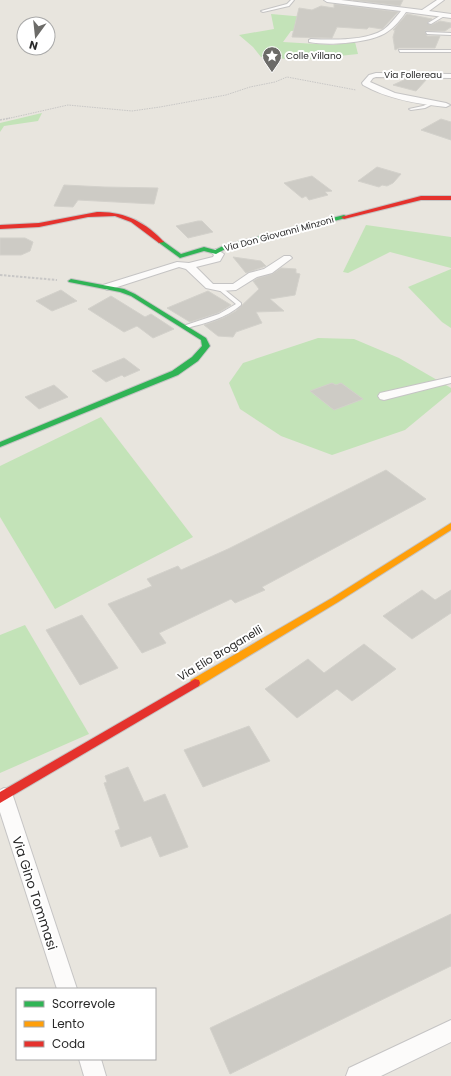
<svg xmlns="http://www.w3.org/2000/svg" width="451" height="1076" font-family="Poppins,sans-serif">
	<rect width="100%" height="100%" fill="#e8e5de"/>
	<g fill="#c3e3b8">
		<polygon points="271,14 328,19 323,29 291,31 283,42 333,45 355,42 358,54 301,60 261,57 253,47 239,35 274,29"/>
		<polygon points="42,113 38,121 4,126 0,132 0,123"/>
		<polygon points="366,225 451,237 451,268 390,252 348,273 343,272"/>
		<polygon points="451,269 451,328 442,322 408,287"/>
		<polygon points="318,338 354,339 399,358 451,388 451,392 405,430 332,455 281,436 240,409 229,383 243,363"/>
		<polygon points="101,417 193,537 55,609 0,517 0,466"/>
		<polygon points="25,625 89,734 0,773 0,635"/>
	</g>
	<g fill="#cdcbc5" stroke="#d3d1cb">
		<polygon points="353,0 403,0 400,6"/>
		<polygon points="334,4 398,12 382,29 369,27 367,29 337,27 332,38 292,37 299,8 312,10 321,6 334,8"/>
		<polygon points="407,14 432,19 427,23 431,25 440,21 451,23 451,27 445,31 425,31 427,36 440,36 435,48 399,48 395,50 393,37 395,30 393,30"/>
		<polygon points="406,79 427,79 416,91 393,85"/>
		<polygon points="441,119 451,122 451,140 421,130"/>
		<polygon points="377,167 401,174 393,183 387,186 382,185 379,187 358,181"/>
		<polygon points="312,176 332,191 325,192 328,195 309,200 306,196 302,198 284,183"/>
		<polygon points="64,185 104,187 158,188 154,204 78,200 73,207 54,206"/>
		<polygon points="198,221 202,221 213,232 188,238 176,226"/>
		<polygon points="0,238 25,238 33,242 30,251 21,255 0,255"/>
		<polygon points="233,257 261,261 266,266 246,273"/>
		<polygon points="281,268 296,269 296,273 300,274 295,295 270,299 284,311 256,312 262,323 236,332 233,337 218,336 204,325 223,318 236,311 259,289 253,281 258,278 272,274"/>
		<polygon points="61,290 77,301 52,311 36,301"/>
		<polygon points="208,291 231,305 218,313 190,322 167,308"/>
		<polygon points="111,296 145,317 151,314 174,329 153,338 137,326 124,332 88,309"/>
		<polygon points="124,358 140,370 124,377 122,375 106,382 92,371"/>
		<polygon points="332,383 336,385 341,383 363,399 334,410 310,391"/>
		<polygon points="54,385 68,397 39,409 25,397"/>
		<polygon points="386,470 426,499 262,587 265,590 235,603 231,599 159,633 166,643 142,653 108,604 152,586 147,579 178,566 181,570 228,549"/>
		<polygon points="422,590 435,600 451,590 451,613 412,639 383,616"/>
		<polygon points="82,615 118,668 80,685 46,630"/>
		<polygon points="364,644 396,669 352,701 337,689 297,718 265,689 308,659 324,673"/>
		<polygon points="249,726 270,761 203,787 184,750"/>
		<polygon points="128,767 144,802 165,794 188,847 160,857 151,836 121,847 115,831 120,829 104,783 107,782 105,776"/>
		<polygon points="451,914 451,966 230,1074 210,1028"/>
	</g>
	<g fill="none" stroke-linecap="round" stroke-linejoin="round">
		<g stroke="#c5c4c4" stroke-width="2">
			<g id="lane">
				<polygon points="291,0 294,0 289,6 263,12 261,11 287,4"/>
				<polygon points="443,14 446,15 431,24 428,23"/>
				<polygon points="426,32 451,33 451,35 427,34"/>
				<polygon points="399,50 451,50 451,52 400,52"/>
				<polygon points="432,102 434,103 433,104 425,108 411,110 409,109 423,106"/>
				<path d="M220 286 241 303V305C226 318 206 323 187 328H183V326L219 314 236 304 218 289 217 288Z"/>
			</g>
		</g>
		<g stroke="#c5c4c4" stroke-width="2">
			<g id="street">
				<path d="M324 0H341L422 10 437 0H444L429 11 451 14V18L406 12C401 19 395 27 387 32 371 43 328 46 309 42V40L311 39C332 40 365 41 383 30 390 25 395 18 401 11L327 2Z"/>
				<path d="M376 73 451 74V78L376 77 373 78 370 82 395 93 446 103 450 105 446 107C418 104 387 99 363 85L362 83 369 75Z"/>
				<polygon points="216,249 224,254 220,261 196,267 213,284 233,284 249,273 264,269 284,256 290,256 292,258 272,273 257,277 236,290 220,291 206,288 186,269 179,267 111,289 107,290 102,287 103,285 177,262 189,263 213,257 214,255 211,252"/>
				<polygon points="451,377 451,383 384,400 380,399 378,396 380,393"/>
				<polygon points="4,788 10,790 13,796 77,989 57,989 0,812 0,790"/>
				<polygon points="451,1020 451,1042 381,1076 346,1076 349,1068"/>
				<polygon points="79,1059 101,1059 106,1076 84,1076"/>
			</g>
		</g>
		<g stroke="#c5c4c4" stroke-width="2">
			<g id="fast">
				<polygon points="344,215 346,216 346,218 229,247 216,254 204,251 180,258 158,242 163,241 181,254 204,247 215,250 225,245"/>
				<polygon points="71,279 124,289 135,294 206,338 210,346 198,361 178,375 0,447 0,442 172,371 192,357 202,346 201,340 131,296 120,292 69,282 68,281"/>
			</g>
		</g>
		<g stroke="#c5c4c4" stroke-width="2">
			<polygon id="slow" points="451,523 451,530 338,602 199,686 195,687 191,686 190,683 191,680 332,598"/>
		</g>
		<g stroke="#c5c4c4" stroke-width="2">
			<g id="jam">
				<polygon points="421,196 451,196 451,200 421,200 344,219 341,217"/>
				<path d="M97 212C123 211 146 222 164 242L159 243 131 222 115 216 88 217 39 227 0 229V225L39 223Z"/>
				<polygon points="195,679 199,680 200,683 199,686 0,803 0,792"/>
			</g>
		</g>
		<polyline stroke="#c8c7c6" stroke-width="1" stroke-dasharray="1.5 1" stroke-linecap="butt" points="6,119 68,105 132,111 160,107 226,95 250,87 275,82 287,77 356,90"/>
		<polyline stroke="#c8c7c6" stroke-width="1.5" stroke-dasharray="2 1" stroke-linecap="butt" points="0,120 10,118"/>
		<polyline stroke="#c8c7c6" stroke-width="2" stroke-dasharray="2.5 1.5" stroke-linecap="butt" points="0,275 57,280"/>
		<use href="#lane" fill="#fcfbfa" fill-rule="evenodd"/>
		<use href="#street" fill="#fcfbfa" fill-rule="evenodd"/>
		<use href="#fast" fill="#30b455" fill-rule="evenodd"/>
		<use href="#slow" fill="#ff9f0a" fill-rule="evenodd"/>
		<use href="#jam" fill="#e5322d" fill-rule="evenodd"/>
	</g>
	<defs>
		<g id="sight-pin" transform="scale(1)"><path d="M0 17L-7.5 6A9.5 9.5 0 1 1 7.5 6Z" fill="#6c6b68" stroke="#fff"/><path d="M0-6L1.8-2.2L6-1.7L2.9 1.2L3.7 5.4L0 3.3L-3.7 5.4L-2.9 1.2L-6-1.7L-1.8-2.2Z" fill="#fff"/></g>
	</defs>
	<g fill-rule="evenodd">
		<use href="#sight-pin" x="272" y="56"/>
	</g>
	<g text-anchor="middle" stroke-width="4" stroke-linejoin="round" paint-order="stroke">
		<g font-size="9" fill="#292929" stroke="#fff" text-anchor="start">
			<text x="286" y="59">Colle Villano</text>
		</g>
		<g font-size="9" fill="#292929" stroke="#fff">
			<text x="413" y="78">Via Follereau</text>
			<text transform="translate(279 234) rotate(-15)" y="3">Via Don Giovanni Minzoni</text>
		</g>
		<g font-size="11" fill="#292929" stroke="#fff">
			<text transform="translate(220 653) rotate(-31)" y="4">Via Elio Broganelli</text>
		</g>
		<g font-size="13" fill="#292929" stroke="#fff">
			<text transform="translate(35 893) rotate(72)" y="5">Via Gino Tommasi</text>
		</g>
	</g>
	<rect x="16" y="988" width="140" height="72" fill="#ffffff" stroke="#a9a9a9"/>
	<rect x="24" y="1001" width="20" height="6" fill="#30b455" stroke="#a9a9a9"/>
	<text x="52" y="1008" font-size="12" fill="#292929">Scorrevole</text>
	<rect x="24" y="1021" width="20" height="6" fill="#ff9f0a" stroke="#a9a9a9"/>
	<text x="52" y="1028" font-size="12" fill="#292929">Lento</text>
	<rect x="24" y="1041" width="20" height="6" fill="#e5322d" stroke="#a9a9a9"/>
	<text x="52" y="1048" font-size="12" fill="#292929">Coda</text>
	<g transform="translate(36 36) rotate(195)"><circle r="19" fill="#ffffff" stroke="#a9a9a9"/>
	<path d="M0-3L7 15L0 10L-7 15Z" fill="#6c6b68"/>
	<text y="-6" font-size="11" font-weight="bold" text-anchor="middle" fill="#292929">N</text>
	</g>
</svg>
